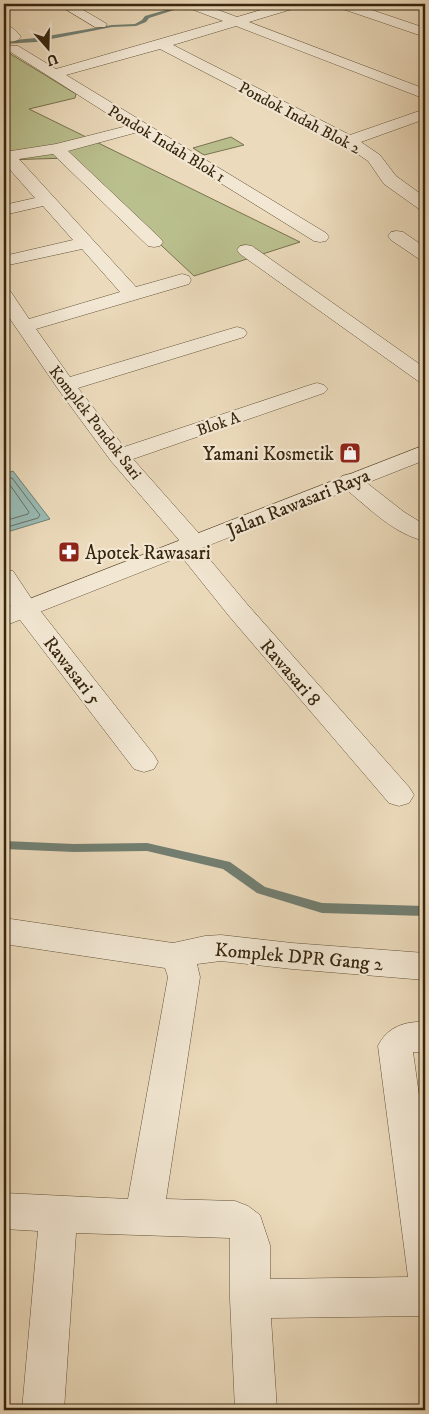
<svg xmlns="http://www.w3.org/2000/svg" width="429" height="1414" font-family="'IM FELL DW Pica',serif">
	<rect width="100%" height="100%" fill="#ebdabb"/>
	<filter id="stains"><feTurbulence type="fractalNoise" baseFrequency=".004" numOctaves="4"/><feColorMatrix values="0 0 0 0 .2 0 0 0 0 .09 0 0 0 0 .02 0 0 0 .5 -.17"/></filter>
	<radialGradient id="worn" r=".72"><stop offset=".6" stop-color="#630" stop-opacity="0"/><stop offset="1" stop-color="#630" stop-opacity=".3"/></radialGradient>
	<g fill="#babf8e" stroke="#78724e">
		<polygon points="4,50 76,94 75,98 29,109 300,242 194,276 68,158 4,160"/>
		<polygon points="231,137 244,145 204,155 193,148"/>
	</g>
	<polygon fill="#99bab4" stroke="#727f72" points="13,471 50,519 4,533 4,474"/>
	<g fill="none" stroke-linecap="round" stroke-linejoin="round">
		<g stroke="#687061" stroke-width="1">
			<polyline points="4,478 12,478 40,515 38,518 4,528"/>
			<polyline points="4,485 10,485 29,512 28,514 4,521"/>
		</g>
		<g fill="#727f72" fill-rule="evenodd">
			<polygon points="187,4 193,4 149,18 146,22 136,26 112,27 36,42 4,44 4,41 36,38 112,25 135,24 142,20 145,16"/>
			<polygon points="4,841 74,844 147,843 230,862 265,887 322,903 425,906 425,916 322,913 257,893 223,869 147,851 74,852 4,849"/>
		</g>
		<g stroke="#645339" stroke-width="1">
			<g id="minor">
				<polygon points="57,4 73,4 107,24 105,27 95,27"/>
				<polygon points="185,4 202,4 237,17 281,4 300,4 299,7 249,22 425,89 425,98 420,97 236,26 173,45 350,135 425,109 425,119 361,142 380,155 396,176 425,197 425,210 419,209 384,184 368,161 343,144 160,49 66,75 326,233 329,237 326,241 320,242 314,241 138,132 68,151 160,238 163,242 160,246 154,247 148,246 53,154 19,159 136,287 182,274 189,276 191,280 189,284 36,329 70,377 230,329 237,327 244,329 247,333 244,337 78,388 124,447 310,385 317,383 324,385 328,389 324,393 133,459 203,538 206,543 201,549 247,604 409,787 414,795 409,803 399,806 389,803 229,616 177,551 174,546 179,540 111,461 58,389 4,310 4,290 11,292 29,319 120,292 82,249 4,266 4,256 73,240 43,206 4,215 4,205 35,198 4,163 4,148 11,151 56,144 127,126 6,49 8,46 18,46 56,69 223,21 186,7"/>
				<polygon points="335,4 354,4 425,28 425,37 337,7"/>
				<path d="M4 24C11 26 17 31 21 37 17 42 12 42 6 41L4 38Z"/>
				<polygon points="397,231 403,232 425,247 425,260 419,259 391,240 388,236 391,232"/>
				<polygon points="246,245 252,246 425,368 425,383 418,381 240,254 237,250 240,246"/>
				<path d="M350 474 358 476 404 512 425 525V541C393 534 367 506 342 486L339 481 342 476Z"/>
				<polygon points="4,569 13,571 35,604 154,755 158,762 154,769 144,772 134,769 17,616 4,596"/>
				<path d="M4 918 173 943 205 936 221 935 292 943 425 953V980L292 969 221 961 197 964 200 977 166 1199 235 1201 248 1206 260 1215 270 1245V1279L408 1277 378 1046C387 1027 405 1021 425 1022V1052H413L425 1138V1316L271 1318 277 1410H235L230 1299V1238L76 1233 64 1410H22L38 1231 4 1229V1193L128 1199 168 977 165 968 4 944Z"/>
			</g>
		</g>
		<g stroke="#645339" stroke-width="1">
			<polygon id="tertiary" points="425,445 425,460 4,626 4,609"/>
		</g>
		<use href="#minor" fill="#f2e7d3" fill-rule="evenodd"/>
		<use href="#tertiary" fill="#f2e7d3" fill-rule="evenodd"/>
	</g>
	<defs>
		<g id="shop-square" transform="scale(1.125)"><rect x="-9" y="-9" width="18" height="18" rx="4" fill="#8f2418" stroke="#f2e7d3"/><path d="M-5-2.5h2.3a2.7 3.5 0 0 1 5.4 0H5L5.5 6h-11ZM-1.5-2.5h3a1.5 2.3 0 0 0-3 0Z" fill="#fff"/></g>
		<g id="pharmacy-square" transform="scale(1.125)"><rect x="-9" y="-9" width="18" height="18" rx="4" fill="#8f2418" stroke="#f2e7d3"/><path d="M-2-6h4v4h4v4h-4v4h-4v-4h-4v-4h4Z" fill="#fff"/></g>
	</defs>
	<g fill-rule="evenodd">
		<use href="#shop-square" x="350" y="453"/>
		<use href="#pharmacy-square" x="69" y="552"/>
	</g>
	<g text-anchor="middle" stroke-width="4.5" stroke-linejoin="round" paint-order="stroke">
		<g font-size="16" fill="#37260e" stroke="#f2e7d3">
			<text transform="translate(300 117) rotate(28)" y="6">Pondok Indah Blok 2</text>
			<text transform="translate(167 143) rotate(31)" y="6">Pondok Indah Blok 1</text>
			<text transform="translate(96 422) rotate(52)" y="6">Komplek Pondok Sari</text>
			<text transform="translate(218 423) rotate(-19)" y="6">Blok A</text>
		</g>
		<g font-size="19" fill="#37260e" stroke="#f2e7d3" text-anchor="end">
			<text x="334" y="460">Yamani Kosmetik</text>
			<text x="85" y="559" text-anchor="start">Apotek Rawasari</text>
		</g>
		<g font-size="19" fill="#37260e" stroke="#f2e7d3">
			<text transform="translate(298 502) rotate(-22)" y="7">Jalan Rawasari Raya</text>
			<text transform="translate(73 670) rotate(52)" y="7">Rawasari 5</text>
			<text transform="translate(291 672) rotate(49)" y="7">Rawasari 8</text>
			<text transform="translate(299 956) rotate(5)" y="7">Komplek DPR Gang 2</text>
		</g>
	</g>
	<rect width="429" height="1414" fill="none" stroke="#ebdabb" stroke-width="20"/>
	<rect x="5" y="5" width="419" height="1404" fill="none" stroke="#37260e" stroke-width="2.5"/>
	<rect x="10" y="10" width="409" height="1394" fill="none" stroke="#37260e"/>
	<g transform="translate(48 48) rotate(160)" stroke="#f2e7d3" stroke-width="4" paint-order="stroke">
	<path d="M0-4L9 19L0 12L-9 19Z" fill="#37260e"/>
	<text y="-8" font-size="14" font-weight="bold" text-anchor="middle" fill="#37260e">U</text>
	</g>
	<rect width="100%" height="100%" filter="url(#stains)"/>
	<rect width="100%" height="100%" fill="url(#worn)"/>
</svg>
